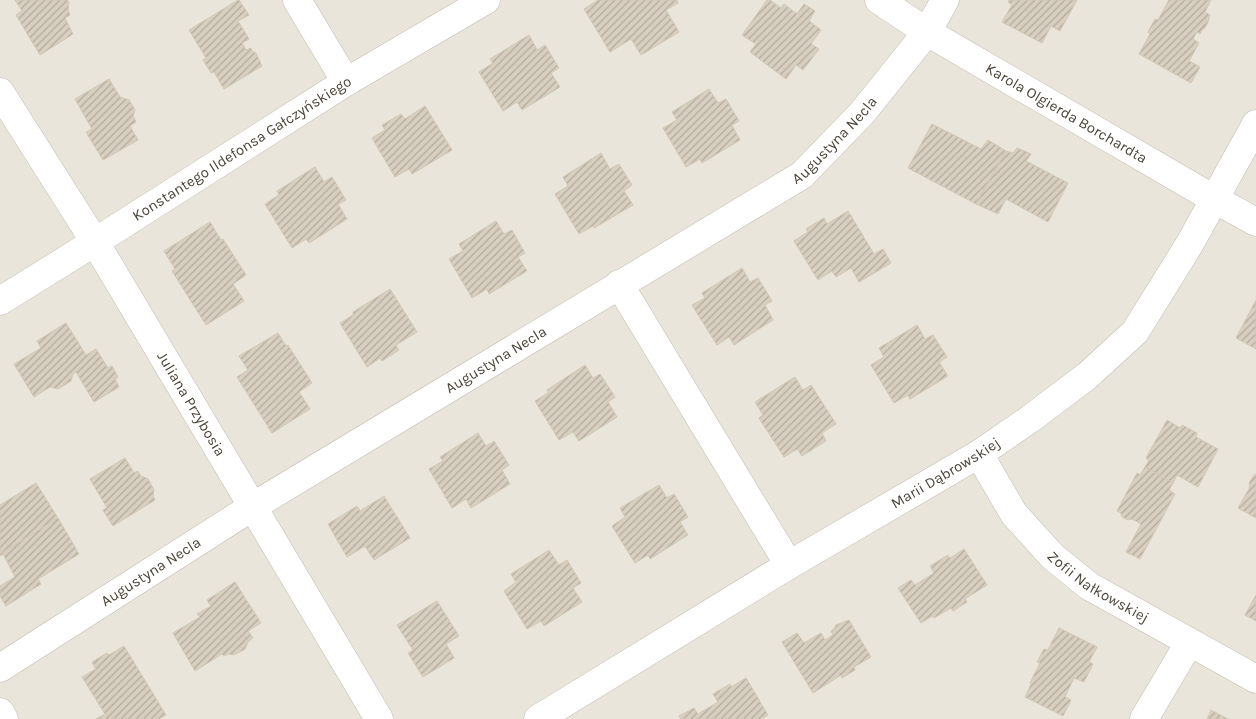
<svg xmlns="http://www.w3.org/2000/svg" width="1256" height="719" font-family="Karla,sans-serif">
	<defs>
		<pattern id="building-hatch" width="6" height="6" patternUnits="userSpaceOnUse" patternTransform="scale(1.25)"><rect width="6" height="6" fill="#d8cfc1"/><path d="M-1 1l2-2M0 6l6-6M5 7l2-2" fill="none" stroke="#b1aa9e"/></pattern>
	</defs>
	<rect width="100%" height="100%" fill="#f6f3ec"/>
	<rect fill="#eae5da" x="0" y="0" width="1256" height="719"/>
	<g fill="url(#building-hatch)" stroke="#d3c7b4">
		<polygon points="15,0 67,0 69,2 68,10 70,15 65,18 73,34 40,55 16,15 22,11"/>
		<polygon points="238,0 239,0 249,15 238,21 249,39 242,43 246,50 251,48 252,51 256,53 262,66 224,89 214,72 211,73 203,60 206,58 189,30"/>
		<polygon points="598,0 677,0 678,3 666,10 679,32 641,55 631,39 610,52 584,9"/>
		<polygon points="767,0 770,0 781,8 784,4 797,14 804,4 815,11 809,21 821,30 811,44 819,49 803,70 796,65 786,79 750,52 756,44 742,35"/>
		<polygon points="1009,0 1077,0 1060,31 1051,26 1042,43 1002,22 1012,5 1008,2"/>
		<polygon points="1169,0 1211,0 1205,12 1210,15 1208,22 1205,28 1202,30 1200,34 1197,32 1193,39 1199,43 1189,61 1200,67 1191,83 1139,54 1150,34 1148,32 1155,19 1158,20"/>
		<polygon points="529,35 537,50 545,45 559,68 551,73 560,87 522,110 517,102 503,111 479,72 493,63 490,59"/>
		<polygon points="109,79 120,97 129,100 135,110 133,116 136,122 130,126 138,140 103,160 86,132 92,129 75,99"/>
		<polygon points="709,89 718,103 726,99 739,121 732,125 740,140 702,163 700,159 686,167 663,128 677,120 672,112"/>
		<polygon points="425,106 452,150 412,174 409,169 395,177 372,138 385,130 382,125 401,114 405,119"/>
		<polygon points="932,124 981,149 988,140 1006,151 976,204 908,168"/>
		<polygon points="1017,148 1031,154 1026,161 1068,183 1048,222 1006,199 998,214 976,204 1006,151 1013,153"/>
		<polygon points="601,153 610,169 619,164 632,185 624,191 633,205 594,228 593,226 579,234 555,194 568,186 563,177"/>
		<polygon points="315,167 324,182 332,177 346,200 338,204 347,219 309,243 306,239 292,248 265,204 279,195 277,191"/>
		<polygon points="848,211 874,254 883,249 891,263 859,282 851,268 836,277 832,271 818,280 794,241 808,232 806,229 824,218 827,224"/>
		<polygon points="496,221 504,234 512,230 525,253 518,257 527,271 489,294 487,289 472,298 449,259 463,251 459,244"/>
		<polygon points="210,222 221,240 223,239 246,275 233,284 244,301 206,325 172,271 175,269 164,251"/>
		<polygon points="742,268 750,282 758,278 772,301 765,305 773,320 734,345 729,337 717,345 692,305 705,298 702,293"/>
		<polygon points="390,289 417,332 396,345 399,350 382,361 380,358 367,367 340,323 353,315 353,312"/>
		<polygon points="1256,300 1256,349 1236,338"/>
		<polygon points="66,323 86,355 96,349 108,368 112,366 118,377 115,379 119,387 94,402 76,372 73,374 71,381 58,389 50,387 34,397 14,364 41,348 37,341"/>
		<polygon points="917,325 925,339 933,335 947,357 939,362 948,376 910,399 908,395 894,403 871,365 884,357 879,348"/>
		<polygon points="278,333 286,346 288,345 312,383 299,392 310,409 272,433 237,377 248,370 239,356"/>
		<polygon points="585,365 593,378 600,374 615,397 608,402 617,417 579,441 573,432 559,440 535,401 548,393 547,390"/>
		<polygon points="795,377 803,390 811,385 836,424 822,433 826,441 802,456 797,449 784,457 759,418 763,415 755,402"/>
		<polygon points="1167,420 1180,428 1182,425 1197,433 1196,437 1218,449 1198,487 1177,475 1173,483 1145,467 1149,460 1146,458"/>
		<polygon points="478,433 486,446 494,441 509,465 502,470 510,484 471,508 466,499 452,508 429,469 443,461 440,457"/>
		<polygon points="125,458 134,473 138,471 141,476 148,479 154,490 153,496 155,500 113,526 103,510 107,508 90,479"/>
		<polygon points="1145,467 1173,483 1169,490 1175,494 1140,559 1126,552 1141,524 1132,519 1128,520 1122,517 1121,513 1117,511 1137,473 1140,475"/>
		<polygon points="1256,474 1256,518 1238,508 1250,487 1249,483 1254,475"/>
		<polygon points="36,483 58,518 0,554 0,505"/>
		<polygon points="659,485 667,498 674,494 688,517 680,522 688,535 650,559 648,555 635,563 612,526 625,517 620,508"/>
		<polygon points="384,496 410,538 374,560 365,546 347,557 328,524 357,506 360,511"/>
		<polygon points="58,518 79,554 38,579 41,584 6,606 0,596 0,586 15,577 3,554 0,556 0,554"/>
		<polygon points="964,549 987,585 965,599 967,602 953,611 951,608 934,618 932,616 921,623 898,588 911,580 915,585 934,573 930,566 948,555 950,558"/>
		<polygon points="549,550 559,565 567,560 581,583 573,588 582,602 544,626 541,621 527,629 504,591 516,582 511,574"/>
		<polygon points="235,582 261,623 248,631 253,638 248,642 245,649 234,655 228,654 224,656 222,654 195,671 173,633 200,617 197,614 211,606 207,600"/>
		<polygon points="1256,595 1256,621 1245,615"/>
		<polygon points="437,601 459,636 446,644 454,658 423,677 408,653 413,650 397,625"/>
		<polygon points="849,620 871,657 854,667 855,670 842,678 841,675 813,693 782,642 797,633 804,643 821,633 825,640 833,635 831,631 834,629 836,625"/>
		<polygon points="1059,628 1097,647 1089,662 1093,664 1084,682 1074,678 1065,697 1071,700 1063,716 1025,697 1031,684 1030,683 1040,663 1037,662 1044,649 1048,650"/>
		<polygon points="124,646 166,715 159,719 96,719 105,714 82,677 96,669 92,662 107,653 109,655"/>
		<polygon points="746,678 768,715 761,719 681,719 679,716 694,708 698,714 718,702 713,694 730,684 731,687"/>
		<polygon points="1211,710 1228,719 1207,719"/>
	</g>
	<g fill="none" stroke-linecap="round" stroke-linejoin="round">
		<g stroke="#c2bbae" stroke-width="29">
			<g id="minor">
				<polyline points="297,0 346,82"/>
				<path id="s1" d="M879 0 927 32 1214 199 1256 222"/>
				<path id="s2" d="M0 92 95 242 379 719"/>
				<polyline points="619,284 789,565"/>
				<path id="s3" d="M0 301 95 242 346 82 486 0"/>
				<path id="s4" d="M979 454 1014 514 1053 557 1089 586 1256 679"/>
				<path id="s5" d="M0 668 252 507 802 175 862 113 927 32 945 0"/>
				<polyline points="0,712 4,719"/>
				<path id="s6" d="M538 719 789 565 979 454 1030 419 1087 376 1135 332 1189 245 1256 124"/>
				<polyline points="1144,719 1189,643"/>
			</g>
		</g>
		<use href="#minor" stroke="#fff" stroke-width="28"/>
	</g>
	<g text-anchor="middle" stroke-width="5" stroke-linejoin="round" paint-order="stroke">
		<g font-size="15" fill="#4b4439" stroke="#fff">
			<text dy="5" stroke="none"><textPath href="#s1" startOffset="219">Karola Olgierda Borchardta</textPath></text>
			<text dy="5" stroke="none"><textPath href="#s5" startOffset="989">Augustyna Necla</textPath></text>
			<text dy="5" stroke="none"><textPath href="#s3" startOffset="286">Konstantego Ildefonsa Gałczyńskiego</textPath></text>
			<text dy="5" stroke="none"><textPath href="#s5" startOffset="584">Augustyna Necla</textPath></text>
			<text dy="5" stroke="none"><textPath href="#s2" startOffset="366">Juliana Przybosia</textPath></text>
			<text dy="5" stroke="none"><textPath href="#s6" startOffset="476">Marii Dąbrowskiej</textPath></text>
			<text dy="5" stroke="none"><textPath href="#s5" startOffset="179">Augustyna Necla</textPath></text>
			<text dy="5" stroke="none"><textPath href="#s4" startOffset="182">Zofii Nałkowskiej</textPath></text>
		</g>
	</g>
</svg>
